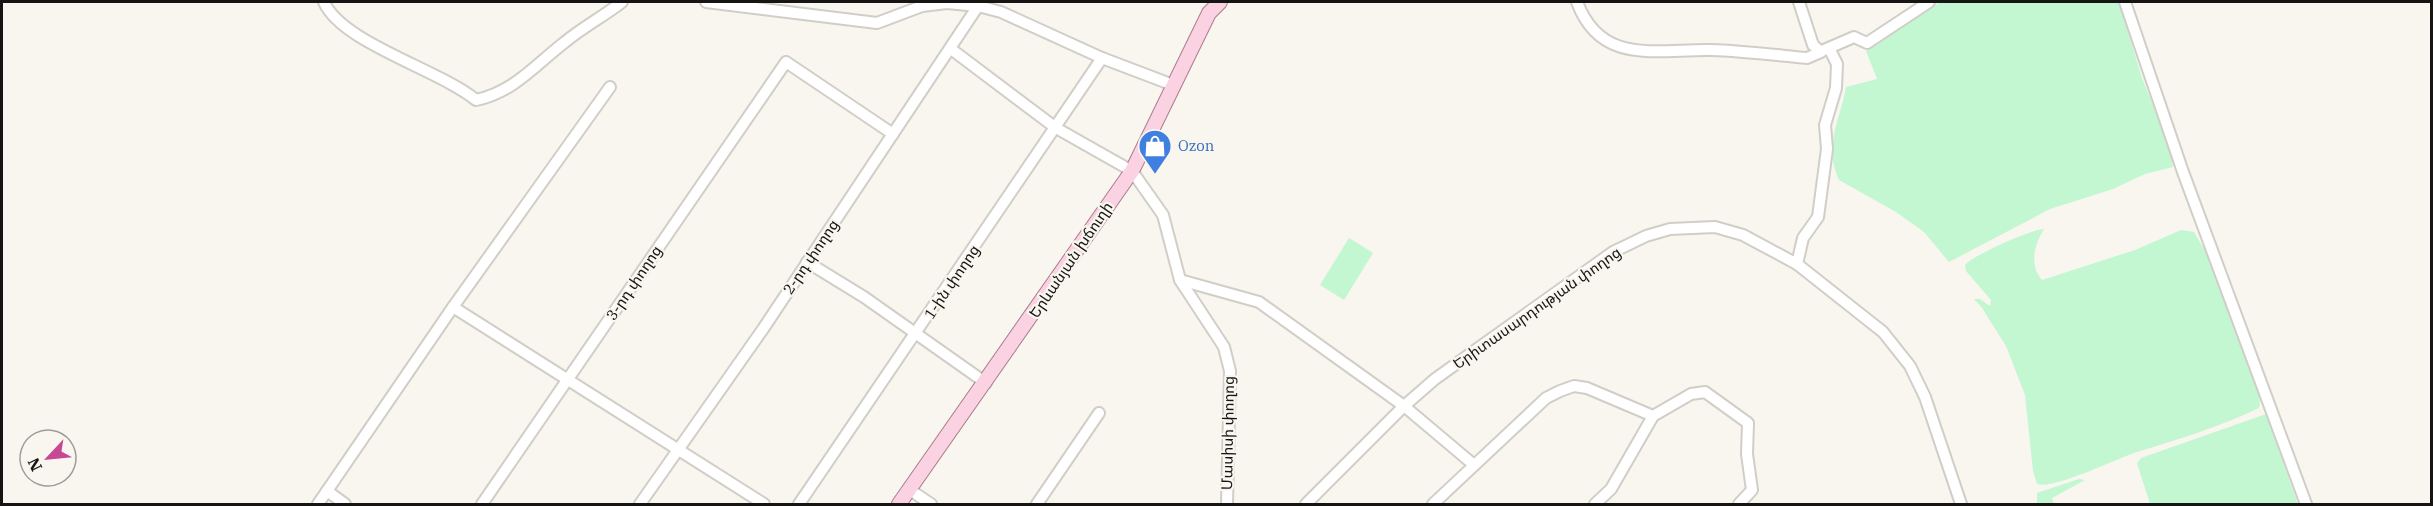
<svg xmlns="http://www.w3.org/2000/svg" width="2433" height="506" font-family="'IBM Plex Serif','Noto Sans Armenian',serif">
	<rect width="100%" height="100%" fill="#f8f6ef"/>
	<g fill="#c2f7d2">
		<path d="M1940 2H2119L2142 78 2171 150 2173 167 2145 174 2113 189 2050 209 1949 262 1924 232 1896 212 1839 180C1823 144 1840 122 1846 87L1877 79 1866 51Z"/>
		<path d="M2044 229C2034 245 2029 265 2042 280L2135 250 2181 230 2194 232 2210 259 2239 334 2238 339C2245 351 2264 395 2259 408 2220 427 2179 439 2137 452 2118 458 2053 490 2037 484L2033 471 2025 395 2006 346 1982 308 1974 299H1980L1990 306 1991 300 1966 271 1965 265C1973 255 2032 229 2044 229Z"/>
		<polygon points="1349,238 1373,253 1344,300 1320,285"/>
		<polygon points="2266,414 2298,504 2150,504 2137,463 2141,458"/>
		<polygon points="2079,479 2085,480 2052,498 2054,504 2037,504 2037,493"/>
	</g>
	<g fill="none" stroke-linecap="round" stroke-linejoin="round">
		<g stroke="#d0cec7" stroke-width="14">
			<g id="minor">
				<path d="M324 2C342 43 438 69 476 100 514 92 535 65 565 42 583 27 604 16 622 2"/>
				<polyline points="706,2 877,23 922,6 947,3 978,6 1001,12 1102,58 1173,85"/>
				<path d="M1577 2C1601 66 1656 49 1711 50 1743 51 1775 55 1807 58L1821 52 1813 45 1799 2"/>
				<polyline points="2125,2 2183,172 2306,504"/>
				<polyline points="951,49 1056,128 1132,171 1163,215 1180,280 1224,347 1230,371 1227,504"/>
				<polyline points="1824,50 1854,37 1867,43 1929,2"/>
				<polyline points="807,262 864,297 986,383"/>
				<polyline points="1797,264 1803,238 1818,217 1827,149 1825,125 1836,88 1837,64 1829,48"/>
				<polyline points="1180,280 1259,302 1404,406 1474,465"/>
				<polyline points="453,307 764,504"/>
				<polyline points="910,490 931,504"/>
				<polyline points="327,491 345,504"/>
				<polyline points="318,504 453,307 610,87"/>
				<polyline points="482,504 786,62 893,134"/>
				<polyline points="640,504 763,329 978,6"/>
				<polyline points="799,504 1102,58"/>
				<polyline points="1037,504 1099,413"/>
				<polyline points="1306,504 1404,406 1435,379 1613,252 1646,236 1670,229 1715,227 1743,235 1797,264 1883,332 1910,366 1925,397 1961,504"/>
				<polyline points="1433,504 1546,398 1560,391 1574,386 1587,388 1653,416 1691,394 1705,392 1748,423 1747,454 1752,490 1739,504"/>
				<polyline points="1595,504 1611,489 1653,416"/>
			</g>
		</g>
		<g stroke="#aa7c8d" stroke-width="16">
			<polyline id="major" points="899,504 1132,171 1209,13 1220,2"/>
		</g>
		<use href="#minor" stroke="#fff" stroke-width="10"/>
		<use href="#major" stroke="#fbd2e2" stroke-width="14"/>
	</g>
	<defs>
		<g id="shop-pin" transform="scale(1.725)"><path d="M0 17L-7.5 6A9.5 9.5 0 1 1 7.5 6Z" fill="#3f7fe0" stroke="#f8f6ef"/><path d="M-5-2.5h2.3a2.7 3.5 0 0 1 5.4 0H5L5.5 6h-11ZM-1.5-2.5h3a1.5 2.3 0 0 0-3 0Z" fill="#fff"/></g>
	</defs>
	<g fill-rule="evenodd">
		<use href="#shop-pin" x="1155" y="146"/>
	</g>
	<g text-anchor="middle" stroke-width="4.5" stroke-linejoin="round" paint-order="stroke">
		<g font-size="15" fill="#366cbe" stroke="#f8f6ef" text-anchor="start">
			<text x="1178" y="151">Ozon</text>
		</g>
		<g font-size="15" fill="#161513" stroke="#f8f6ef">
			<text transform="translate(811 257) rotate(-56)" y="5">2-րդ փողոց</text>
			<text transform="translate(1071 260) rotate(-56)" y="5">Երևանյան խճուղի</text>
			<text transform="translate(952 282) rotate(-56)" y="5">1-ին փողոց</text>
			<text transform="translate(634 283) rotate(-56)" y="5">3-րդ փողոց</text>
			<text transform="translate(1537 308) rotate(-35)" y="5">Երիտասարդության փողոց</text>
			<text transform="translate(1228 433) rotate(-89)" y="5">Մասիսի փողոց</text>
		</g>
	</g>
	<rect width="2433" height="506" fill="none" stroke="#161513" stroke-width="6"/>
	<g transform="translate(48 458) rotate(244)"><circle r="28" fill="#f8f6ef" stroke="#9e9c97" stroke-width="1.5"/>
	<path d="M0-4.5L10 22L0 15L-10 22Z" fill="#c74895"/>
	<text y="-9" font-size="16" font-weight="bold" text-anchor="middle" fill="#161513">N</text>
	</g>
</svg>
